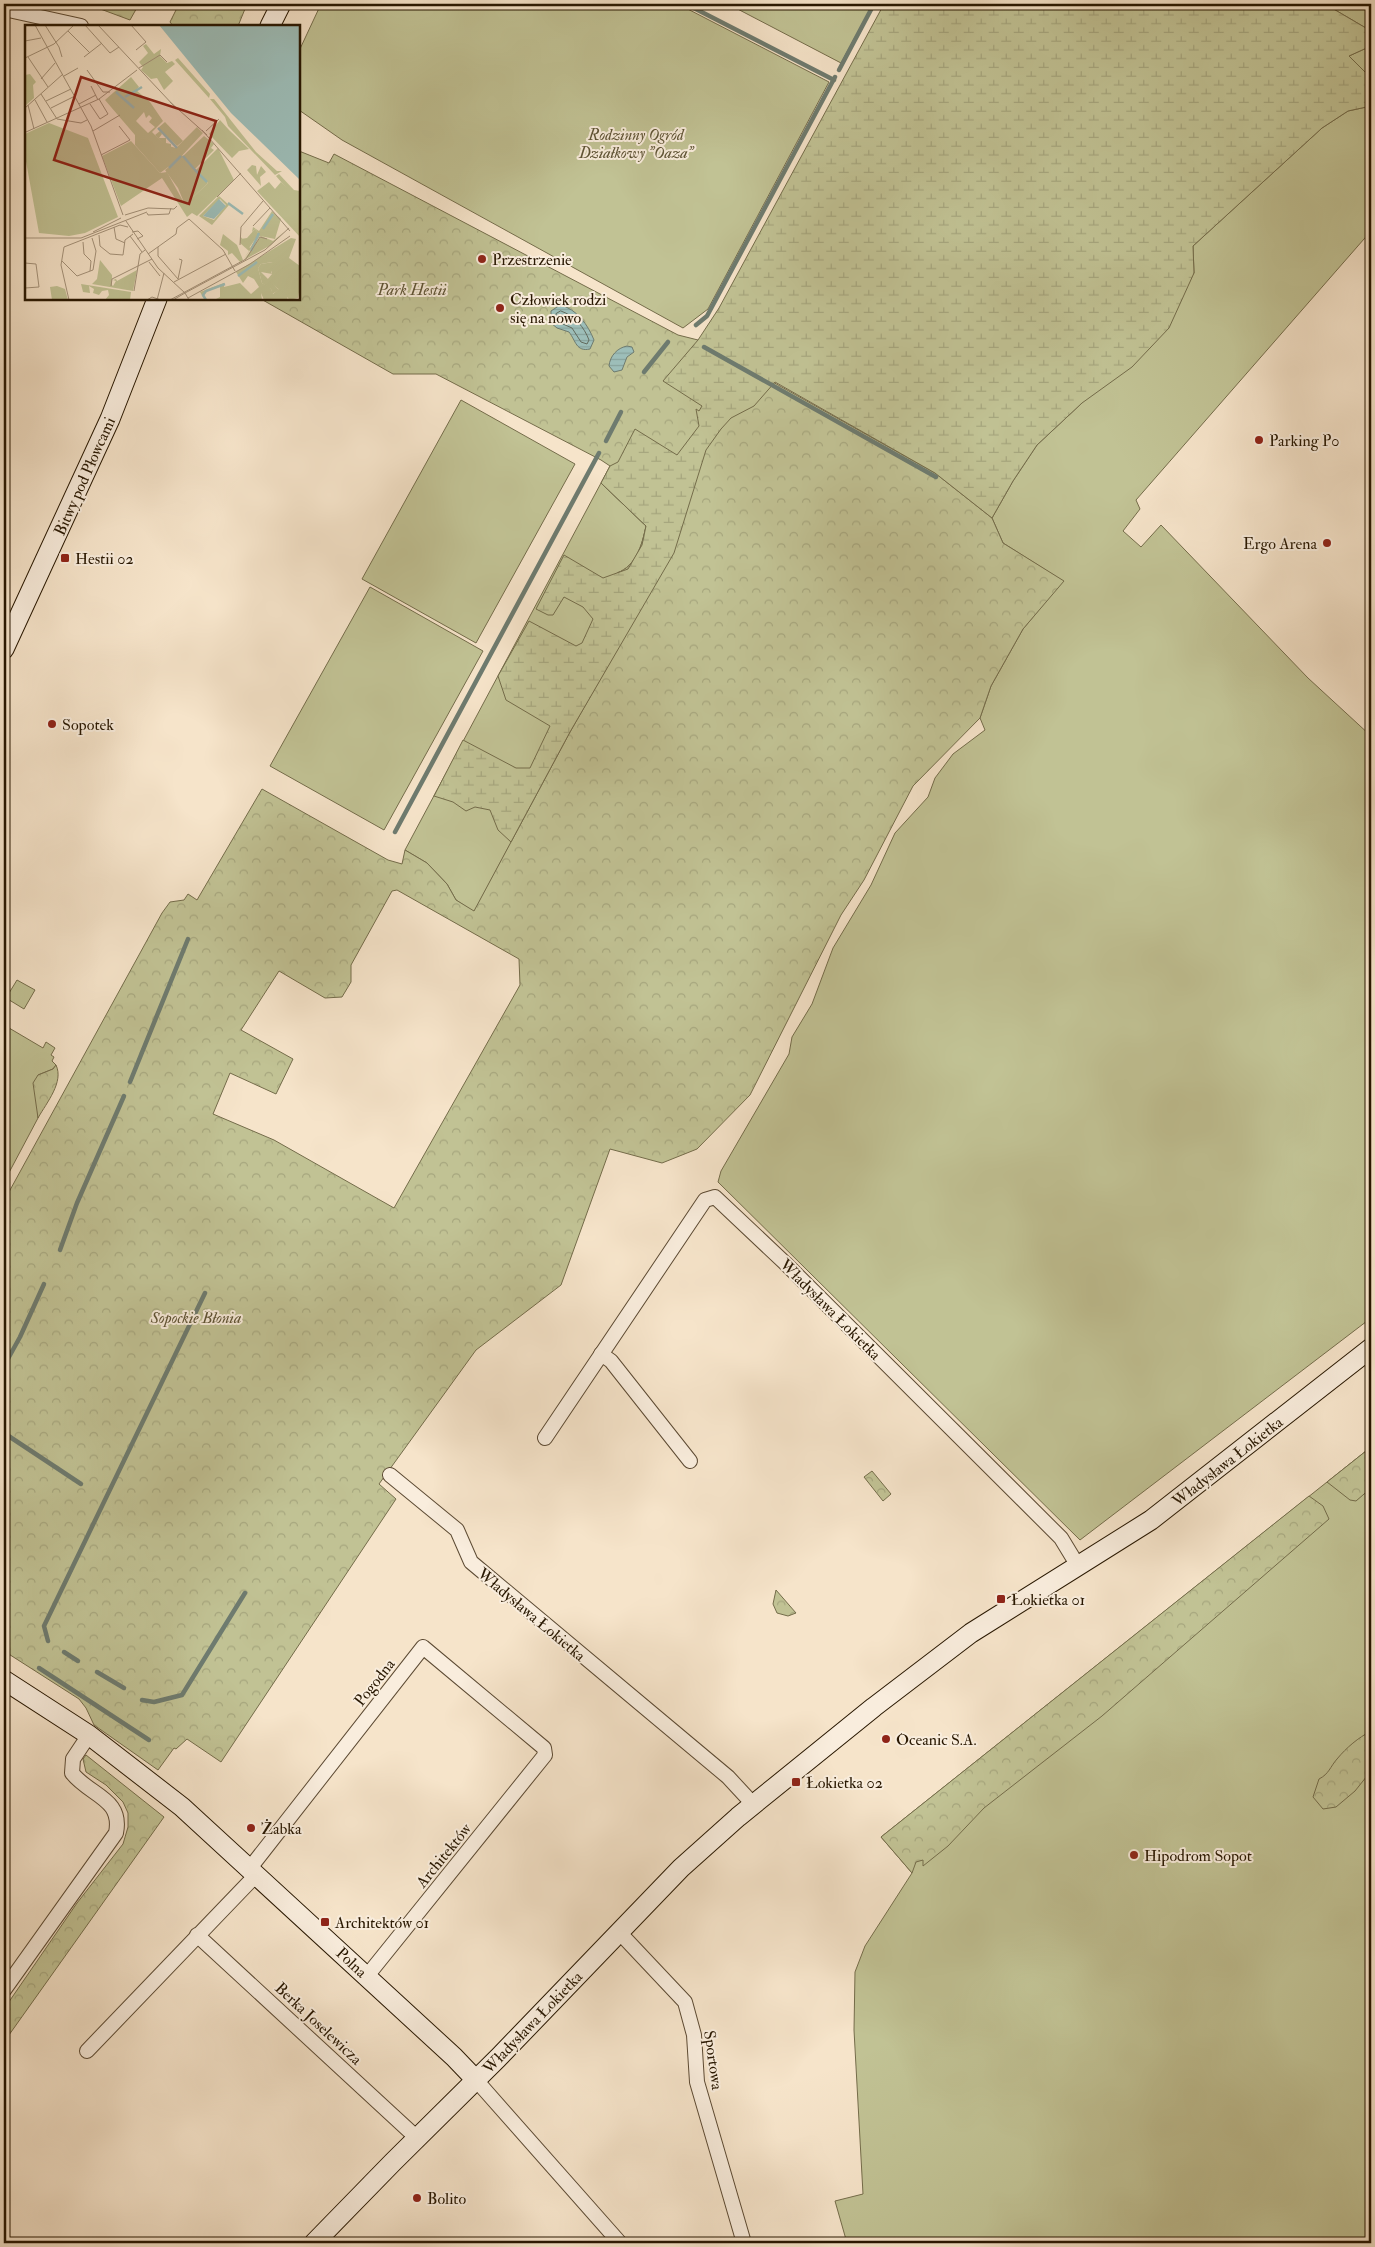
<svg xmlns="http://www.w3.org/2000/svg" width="1375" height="2247" font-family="'IM FELL Double Pica',serif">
	<defs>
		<pattern id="forest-crowns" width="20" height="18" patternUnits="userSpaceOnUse" patternTransform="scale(1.25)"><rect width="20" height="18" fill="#c1c294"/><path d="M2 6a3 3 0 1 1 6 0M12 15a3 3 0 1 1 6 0" fill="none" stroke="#a6a67e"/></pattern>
		<pattern id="wetland-marsh" width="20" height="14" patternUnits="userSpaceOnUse" patternTransform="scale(1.25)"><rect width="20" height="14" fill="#c1c294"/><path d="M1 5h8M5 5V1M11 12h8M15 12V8" fill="none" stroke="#a6a67e"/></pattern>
		<pattern id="water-rules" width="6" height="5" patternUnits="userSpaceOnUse" patternTransform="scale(1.25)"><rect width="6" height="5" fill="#9dbeb9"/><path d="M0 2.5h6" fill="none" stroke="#87a39d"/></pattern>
	</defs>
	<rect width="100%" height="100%" fill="#f6e4ca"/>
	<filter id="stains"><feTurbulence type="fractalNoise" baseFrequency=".004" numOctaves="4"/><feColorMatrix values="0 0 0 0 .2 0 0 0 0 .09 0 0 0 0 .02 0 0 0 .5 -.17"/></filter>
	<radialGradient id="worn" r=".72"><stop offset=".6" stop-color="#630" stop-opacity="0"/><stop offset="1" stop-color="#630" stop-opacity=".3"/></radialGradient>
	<g fill="#c1c294" stroke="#746c4a">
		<polygon points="321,4 678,4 829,82 708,309 683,328 342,140 299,110 299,51"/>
		<polygon points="728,4 873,4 841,63"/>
		<polygon points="1325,4 1371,4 1371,31"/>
		<polygon points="1371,46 1371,78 1349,56"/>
		<polygon points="1371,106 1371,231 1136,500 1140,509 1123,531 1141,547 1161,525 1308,678 1371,736 1371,1318 1080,1540 718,1182 721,1171 789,1054 792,1037 812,1004 833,948 871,885 895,833 928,797 935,778 953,754 985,730 980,718 991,686 1023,629 1063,581 1003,543 992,518 1013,481 1037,445 1082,403 1194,273 1193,246 1322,128 1348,111"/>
		<polygon points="461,400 575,464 476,643 362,579"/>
		<path d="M601 483 646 526C642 545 636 566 617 573V650L570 732 474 912 456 900 447 884 427 863 405 850Z"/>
		<polygon points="370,587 483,651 384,830 270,766"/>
		<polygon points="17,980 35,990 24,1009 6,998"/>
		<polygon points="4,1025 43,1048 46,1042 55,1048 51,1055 54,1057 52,1061 56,1065 53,1069 38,1075 38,1118 4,1182"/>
		<polygon points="1371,1447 1371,2243 847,2243 835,2201 863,2194 854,2030 855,1972 865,1946 912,1873 881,1837"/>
	</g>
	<g fill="url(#forest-crowns)" stroke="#746c4a" fill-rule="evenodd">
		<polygon points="87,4 139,4 130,20"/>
		<polygon points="179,4 247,4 238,26 173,26 170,22"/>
		<path d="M299 151 329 163 334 154 678 335 698 340 935 473 992 518 1003 543 1064 581 1023 629 991 686 980 718 913 786 864 880 841 915 750 1095 697 1149 662 1163 610 1149 561 1285 476 1350 379 1484 396 1499 221 1762 187 1739 176 1749 174 1748 158 1770 94 1725 86 1708 79 1699 4 1651V1201L162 913 170 902 184 900 188 894 197 900 262 789 388 860 402 864 405 850 427 863 447 884 456 900 474 911 570 732 617 650V573C636 566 642 546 646 526L601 483 610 466 601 460 436 374H393L261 299H299ZM397 890 519 959 520 985 394 1208 274 1140 213 1114 230 1073 276 1094 293 1059 241 1030 279 971 325 998 342 997 351 982V965L392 891Z"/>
		<path d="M56 1065C64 1082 47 1102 38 1118L33 1083 38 1075 53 1069Z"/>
		<polygon points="1371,1447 1371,1488 1356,1501 1350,1500 1327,1482"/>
		<polygon points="872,1471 891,1494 883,1501 864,1477"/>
		<polygon points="1309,1496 1323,1506 1329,1519 1102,1716 984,1808 948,1846 923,1866 923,1860 916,1862 912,1873 881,1837"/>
		<polygon points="776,1590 796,1613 788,1616 777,1613 773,1604"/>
		<path d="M1371 1731V1771L1355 1791 1336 1807 1323 1809 1313 1797 1319 1779C1329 1774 1330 1767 1337 1759 1347 1747 1358 1738 1371 1731Z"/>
		<polygon points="86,1755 164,1817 4,2042 4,2009 77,1903 123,1844 128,1827 128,1813 123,1802 106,1785 86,1772 83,1759"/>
	</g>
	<polygon fill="url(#wetland-marsh)" stroke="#746c4a" points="884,4 1325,4 1371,31 1371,46 1349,56 1371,78 1371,106 1348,111 1322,128 1193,246 1194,273 1169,328 1132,367 1082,403 1037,445 1013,481 992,518 935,473 775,382 754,406 731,418 721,429 706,450 674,553 570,732 511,842 498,830 490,810 475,807 466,811 453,802 434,796 463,740 516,768 530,768 550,726 506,700 498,676 529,621 576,646 582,643 593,619 583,607 564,597 553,615 548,615 536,609 564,555 603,578 628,569 642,545 646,526 601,483 610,466 618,462 635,429 677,455 699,426 696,409 699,411 702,406 663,381 698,340 719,308"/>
	<g fill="url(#water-rules)" stroke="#6e7b6f">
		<path d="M560 305C577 309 588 325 594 340L590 349C576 352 576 341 569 332L557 328 551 323V311Z"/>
		<path d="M627 346 632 347 634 352 627 357 622 370 614 372 609 366C610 356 617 348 627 346Z"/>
	</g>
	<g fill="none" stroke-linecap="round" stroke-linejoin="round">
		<path stroke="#626a5d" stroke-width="1" d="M561 311C575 316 584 327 589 340L587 344 581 342 572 328 556 321V314Z"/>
		<g stroke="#6e7b6f" stroke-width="4.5">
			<polyline points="686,4 834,80"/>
			<polyline points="839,70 874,4"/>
			<polyline points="696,325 707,316 835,77"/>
			<polyline points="704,347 936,477"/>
			<polyline points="644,372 668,342"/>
			<polyline points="606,441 621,412"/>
			<polyline points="395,832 599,453"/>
			<polyline points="130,1082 188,939"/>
			<polyline points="60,1250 77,1203 124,1096"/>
			<polyline points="4,1366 20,1337 44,1284"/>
			<polyline points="4,1433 81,1484"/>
			<polyline points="48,1641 44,1626 205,1293"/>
			<polyline points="64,1652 78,1661"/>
			<polyline points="39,1668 149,1740"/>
			<polyline points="97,1672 124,1688"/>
			<polyline points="142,1700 154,1702 182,1695 245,1593"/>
		</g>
		<g stroke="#5c4a33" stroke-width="16">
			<g id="street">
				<polyline points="4,9 81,26"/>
				<polyline points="601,1354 611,1361 690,1461"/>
				<polyline points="545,1438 705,1200 715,1197 785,1263 1061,1538 1078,1566"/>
				<polyline points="390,1475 457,1530 471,1562 728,1777 753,1804"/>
				<polyline points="250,1868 423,1647 544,1748 545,1755 367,1976"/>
				<polyline points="619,1932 685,2002 694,2035 697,2082 744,2243"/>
				<polyline points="197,1935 417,2138"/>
				<path d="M4 1990 116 1833C123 1798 90 1796 72 1773L73 1759 89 1735"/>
				<polyline points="87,2051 257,1874"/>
				<polyline points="476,2080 620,2243"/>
			</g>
		</g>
		<g stroke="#281701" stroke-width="21">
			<g id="secondary">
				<polyline points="270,26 281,4"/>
				<polyline points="4,649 110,419 157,299"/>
				<polyline points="4,1680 89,1735 182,1807 454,2057 476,2080"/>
				<polyline points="314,2243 393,2162 498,2058 681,1868 738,1817 874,1707 971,1633 1151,1520 1371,1348"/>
			</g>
		</g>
		<use href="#street" stroke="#f9eddd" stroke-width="14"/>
		<use href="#secondary" stroke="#f9eddd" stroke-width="19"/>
	</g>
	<g fill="#8f2418" stroke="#f9eddd" stroke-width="2">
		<circle cx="482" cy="259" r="5"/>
		<circle cx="500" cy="308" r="5"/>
		<circle cx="1259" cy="440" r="5"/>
		<circle cx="1327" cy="543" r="5"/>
		<rect x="60" y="553" width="10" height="10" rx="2.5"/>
		<circle cx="52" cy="724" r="5"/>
		<rect x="996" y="1594" width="10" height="10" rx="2.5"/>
		<circle cx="886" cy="1739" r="5"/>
		<rect x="791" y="1777" width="10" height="10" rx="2.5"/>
		<circle cx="251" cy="1828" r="5"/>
		<circle cx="1134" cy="1855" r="5"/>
		<rect x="320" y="1917" width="10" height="10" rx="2.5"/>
		<circle cx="417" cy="2198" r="5"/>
	</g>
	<g text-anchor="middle" stroke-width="4" stroke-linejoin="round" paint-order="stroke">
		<g font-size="16" font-style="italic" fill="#5e5334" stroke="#f9eddd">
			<text x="636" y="140">Rodzinny Ogród<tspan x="636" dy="18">Działkowy "Oaza"</tspan></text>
			<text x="412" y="295">Park Hestii</text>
			<text x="196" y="1323">Sopockie Błonia</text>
		</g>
		<g font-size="16" fill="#281701" stroke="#f9eddd" text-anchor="start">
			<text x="492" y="265">Przestrzenie</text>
			<text x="510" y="305">Człowiek rodzi<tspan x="510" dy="18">się na nowo</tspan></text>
			<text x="1269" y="446">Parking P0</text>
			<text x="1317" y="549" text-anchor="end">Ergo Arena</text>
			<text x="75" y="564">Hestii 02</text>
			<text x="62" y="730">Sopotek</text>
			<text x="1011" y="1605">Łokietka 01</text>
			<text x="896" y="1745">Oceanic S.A.</text>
			<text x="806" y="1788">Łokietka 02</text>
			<text x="261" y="1834">Żabka</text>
			<text x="1144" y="1861">Hipodrom Sopot</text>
			<text x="335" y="1928">Architektów 01</text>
			<text x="427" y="2204">Bolito</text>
		</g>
		<g font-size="16" fill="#281701" stroke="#f9eddd">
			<text transform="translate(84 476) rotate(-66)" y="6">Bitwy pod Płowcami</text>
			<text transform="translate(831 1309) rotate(45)" y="6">Władysława Łokietka</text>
			<text transform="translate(1227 1461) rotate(-38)" y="6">Władysława Łokietka</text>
			<text transform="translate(532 1614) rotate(40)" y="6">Władysława Łokietka</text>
			<text transform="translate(374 1682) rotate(-52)" y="6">Pogodna</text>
			<text transform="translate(443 1855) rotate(-51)" y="6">Architektów</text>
			<text transform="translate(352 1962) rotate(43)" y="6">Polna</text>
			<text transform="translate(532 2022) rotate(-46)" y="6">Władysława Łokietka</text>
			<text transform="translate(319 2023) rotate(43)" y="6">Berka Joselewicza</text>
			<text transform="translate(714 2060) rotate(82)" y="6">Sportowa</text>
		</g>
	</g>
	<g transform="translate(25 25)">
		<rect width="275" height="275" fill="#f6e4ca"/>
		<path d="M153 33 185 69 184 73 150 35ZM5 49 11 57 8 60 9 73 0 81V50ZM185 74H189L231 127 252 146H257L250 150 203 101 200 92ZM140 97 158 116 152 121 133 103ZM24 98 63 113 93 192 60 208 44 211 14 208 0 131V109ZM179 111 189 119 186 123 189 125 170 144 158 131ZM106 116 135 148 142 147 158 176 162 178 183 158 171 145 193 123 209 155 172 191 167 188 162 192 137 153 96 181 77 131ZM254 149 269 165 275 166V179L251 151ZM230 204 234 209 224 223 216 214 222 213ZM259 207 246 220 219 235 236 211 248 216ZM75 235 87 250V260L88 261 91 256 88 255 91 254 92 256 112 245 108 266 67 259 72 254ZM248 237 253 239 246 247 247 249 236 247 254 265 247 269 246 264 237 258 233 243 236 239ZM56 259 106 267 105 275H80L84 270 83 265 77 266 74 270 68 268 69 264 64 261 65 268 58 267ZM32 261 40 264 43 275H27L25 262Z" fill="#c1c294"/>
		<path d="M121 19 129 29 136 24 135 31 142 38 147 36 150 39 140 47 148 56 139 65 132 53 126 54 116 45 118 42 114 37 123 28 118 21ZM106 52 114 62 111 65 125 77 138 96 127 107 140 120 151 123 172 102 178 108 153 135 135 148 110 120V110L80 75ZM119 87 121 93 124 90 127 93 124 97 130 102 123 108 111 96ZM195 95 204 105 224 124 214 126 207 133 184 109ZM227 140 231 141 232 150 236 141 241 147 235 152 236 161 222 145ZM244 157 250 164 256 157 274 175 275 212 232 166ZM194 171 204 180 187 200 174 191ZM195 174 201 180 189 195 178 191ZM247 186 256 194 250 214 235 211 218 235 224 226 215 218V211L225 223 234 209 230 204 227 207 228 202 234 206ZM198 209 212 220 218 235 215 237 207 228 203 230V226L195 220ZM266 213 271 214 264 233 275 241V261L262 273 264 275H239L236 268 237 275H189L195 272V260L183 265 179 270 181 274 178 272 175 267 199 258V262L215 258 226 269 234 262 229 254 223 251 218 258 211 247ZM247 237 267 253 248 269 245 262 237 258 233 243 236 239Z" fill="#c1c294" fill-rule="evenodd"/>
		<path d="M135 106 137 109 134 113H141V118L146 119V124L150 123 152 129 155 128 183 158 161 179H156L158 175 153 163 140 145 153 135 130 110ZM253 239 271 255 261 270 242 255 247 249 246 244ZM271 261H275L273 273 264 275 262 271Z" fill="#c1c294"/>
		<path d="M134 0H275V155L206 88ZM194 174 201 181 189 194 178 191Z" fill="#9dbeb9"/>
		<path fill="none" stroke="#9dbeb9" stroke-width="2.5" d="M91 67 109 83M100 72 117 62M133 103 152 123M158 131 170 145M144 143 156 131M170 145 182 157M203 178 218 189M238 204 248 189M226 226 234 208M213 251 232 237M181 275 178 270 181 266 200 259"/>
		<path fill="none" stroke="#a4927a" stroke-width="1" d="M10 0 66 101 98 190M20 0 34 22 37 32M60 0 85 28 94 22M73 0 150 82M106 0 121 17 111 25M43 6 65 28M0 16 16 13M3 32 23 62M59 32 77 18M0 33 29 19 49 0M114 43 135 30 142 37M62 45 78 67H85M39 51 53 43M16 54 30 38M66 61 73 75M16 69 32 94M10 75 22 97M21 76 46 64M145 77 182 110M54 79 71 70M65 79 75 94 83 89 74 74M3 80 9 104M0 83 38 49M26 83 50 71M32 94 56 98 62 95M177 105 265 206M68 106 95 90M181 106 194 94M1 107 74 74 112 45M76 130 105 115 94 101M192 172 216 148M122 188 123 190 144 189 146 183M100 190 123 183 149 184 152 181M101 196 133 243 160 268 240 225 264 203M228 201 245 183M89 202 91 214 100 218M68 207 96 193M107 207 113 206 118 211 112 214M74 210 75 221 85 229 98 230 100 215 108 209M105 211 117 227M0 213H56L122 187M58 217 59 229 66 236 65 246M215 220 216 202 238 176M133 222V231L153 254M123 229 151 209 152 203 164 194 198 225 210 246M37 236 52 251 68 245 71 226 67 213M124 237 135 251M0 238 11 239 14 262 0 263M153 254 157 235 154 234M149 257 201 229M86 261 87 254 127 234M109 266 115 229 120 225M163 273 225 239 265 211M44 275 36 240 39 222 95 200 103 202M122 275 127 272 136 275M132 275 139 248M145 275 221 234 235 212 242 214M148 275 160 268 164 275"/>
		<path fill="#8f2418" fill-opacity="0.15" stroke="#8f2418" stroke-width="2.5" d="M56 52 191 96 164 179 29 135Z"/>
		<rect width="275" height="275" fill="none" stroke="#281701" stroke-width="2.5"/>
	</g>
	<rect width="1375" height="2247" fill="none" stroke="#f6e4ca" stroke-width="20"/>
	<rect x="5" y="5" width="1365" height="2237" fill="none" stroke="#281701" stroke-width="2.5"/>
	<rect x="10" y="10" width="1355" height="2227" fill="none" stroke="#281701"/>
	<rect width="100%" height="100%" filter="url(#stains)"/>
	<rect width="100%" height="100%" fill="url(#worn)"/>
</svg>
